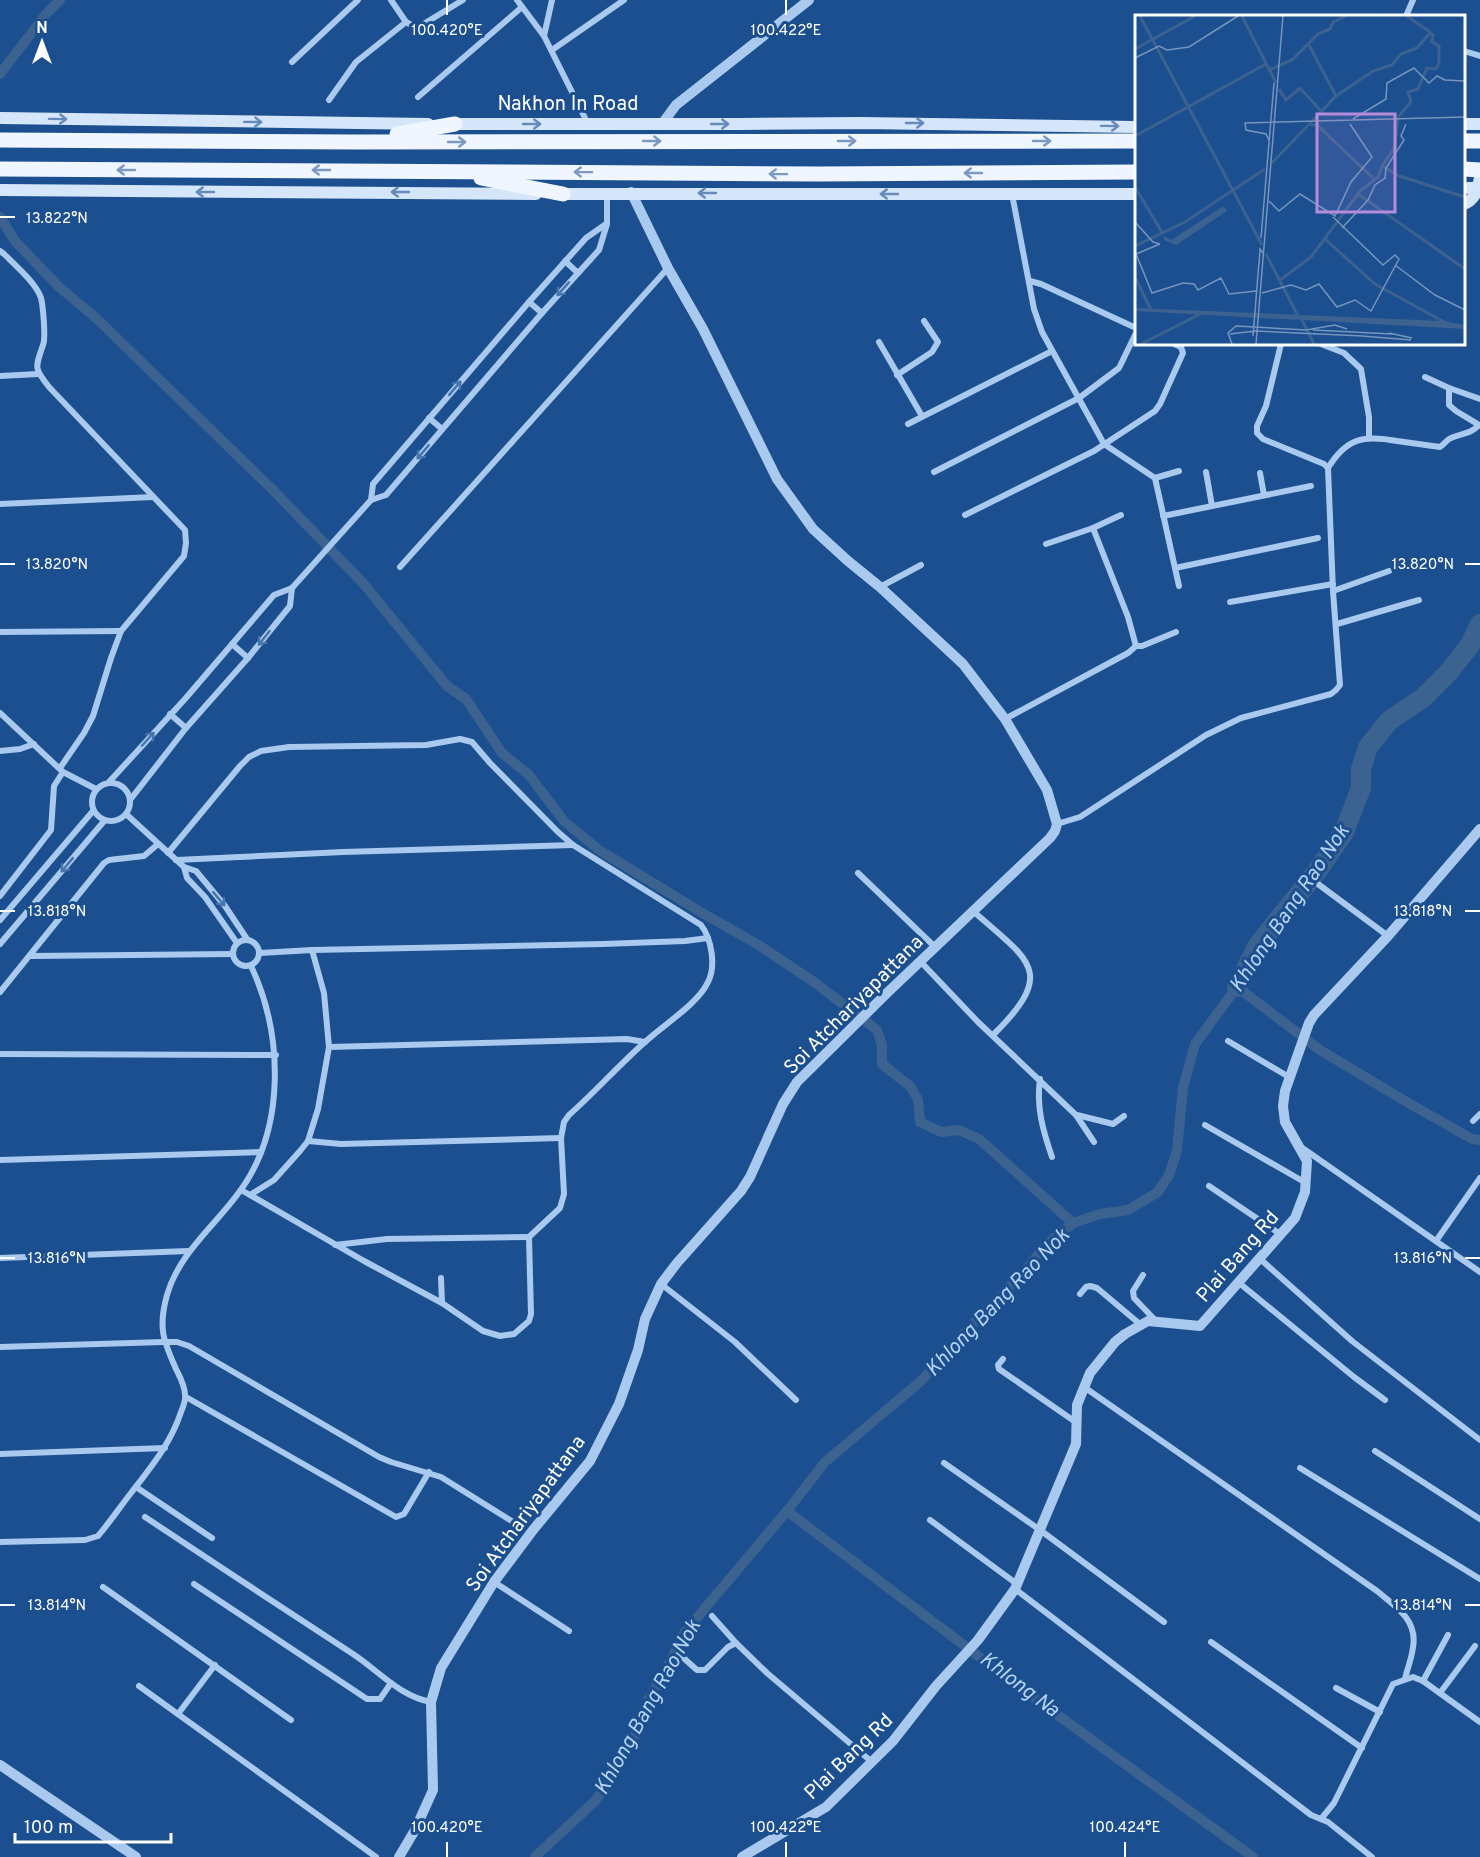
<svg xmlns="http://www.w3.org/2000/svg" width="1480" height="1857" font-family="Overpass,sans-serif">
	<rect width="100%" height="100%" fill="#1b4f8f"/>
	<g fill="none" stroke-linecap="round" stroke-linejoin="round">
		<g stroke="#3c6290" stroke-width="10">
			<polyline points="0,74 46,14 60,0"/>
			<polyline points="0,217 15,241 59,287 95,317 273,490 363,583 447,686 466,699 502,753 529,775 564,821 599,850 704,914 757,944 814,982 877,1030 882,1045 882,1064 911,1087 918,1100 920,1122 941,1132 959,1130 979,1139 1073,1223"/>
			<polyline points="787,1511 1019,1687 1253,1857"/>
			<polyline points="535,1857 595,1801 612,1778 639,1728 648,1700 666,1670 684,1633 787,1511 825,1462 921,1381 973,1324 1024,1272 1046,1245 1073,1223 1100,1214 1128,1210 1158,1192 1169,1175 1177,1151 1183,1088 1195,1044 1237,987 1320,1050 1405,1101 1472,1139 1480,1140"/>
		</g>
		<polyline stroke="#3c6290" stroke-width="20" points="1237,987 1258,945 1318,870 1344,832 1361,788 1361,769 1368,747 1389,721 1424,697 1448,673 1470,645 1480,624"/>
		<g stroke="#a9c9ee" stroke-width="6">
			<polyline points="391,0 406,22 417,28 463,0"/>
			<polyline points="517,0 544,36"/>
			<polyline points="552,0 544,36 588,124"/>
			<polyline points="1406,16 1413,0"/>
			<polyline points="552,50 624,0"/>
			<polyline points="1464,51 1480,56"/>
			<polyline points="292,62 358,0"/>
			<polyline points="418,97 522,7"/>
			<polyline points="329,100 356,62 406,22"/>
			<polyline points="1012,194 1034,309 1042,332 1104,444 1155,478 1179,586"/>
			<path d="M0 251 4 254C15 265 36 283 41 298 43 306 46 338 43 345 35 368 34 368 49 387L185 530 186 543 184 556 121 631 111 658 93 716 84 733 60 768"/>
			<polyline points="565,261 578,273"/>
			<polyline points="1030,281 1041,284 1136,328"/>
			<polyline points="529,302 542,313"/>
			<polyline points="879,342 922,416"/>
			<polyline points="1321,344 1344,353 1361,369 1369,417 1369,437"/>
			<polyline points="897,375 932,352 938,342 924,321"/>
			<polyline points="0,376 38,374"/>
			<polyline points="1425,377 1449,388 1480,399"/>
			<polyline points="429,418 442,429"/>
			<polyline points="908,424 1052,351"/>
			<path d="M1328 468C1347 437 1365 435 1397 441 1411 443 1425 445 1440 447 1445 444 1446 440 1451 438 1462 433 1471 434 1479 425L1456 411 1449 405V388"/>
			<polyline points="934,472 1079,398 1119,368 1136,333"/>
			<polyline points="1206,472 1212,506"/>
			<polyline points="1260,473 1264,495"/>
			<polyline points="1155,478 1179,471"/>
			<polyline points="371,500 373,484 529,302 586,238 606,224"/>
			<polyline points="0,504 153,497"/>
			<polyline points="965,515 1094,451 1155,411 1160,404 1183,353 1181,347 1174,344"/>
			<polyline points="1163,516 1311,486"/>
			<polyline points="1093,528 1128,617 1136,646"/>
			<polyline points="1046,544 1093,528 1121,515"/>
			<polyline points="400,567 668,268"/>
			<polyline points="1175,568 1318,538"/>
			<polyline points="880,587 921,565"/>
			<polyline points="1333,591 1389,571"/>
			<polyline points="1230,602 1333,584"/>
			<polyline points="1337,624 1419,600"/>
			<polyline points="0,632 121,631"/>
			<polyline points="232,644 248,658"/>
			<polyline points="0,713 63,772 96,789"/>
			<polyline points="170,714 186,728"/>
			<polyline points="1005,719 1128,653 1136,646 1142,646 1176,632"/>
			<polyline points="0,751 20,749 34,744"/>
			<polyline points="109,782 185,699 274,595 292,588 371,500 386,495 542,313 599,250 607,224 607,193"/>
			<circle cx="111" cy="802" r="19"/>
			<polyline points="130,800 186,728 248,658 290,606 292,588"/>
			<polyline points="126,814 184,867 196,871 225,906 247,939"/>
			<polyline points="1057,824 1080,817 1206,735 1241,718 1331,694 1336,690 1340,685 1333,591 1328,468 1324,464 1263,439 1257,433 1257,426 1266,406 1281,344"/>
			<path d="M168 853 240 766 249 757 261 751 289 747 426 745 460 739 472 742 490 763 558 832 573 845 701 925C712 939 716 967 708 982 698 1004 663 1025 645 1042 619 1065 595 1092 569 1115L564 1122 561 1138 564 1194 560 1208 529 1237 531 1314 529 1321 514 1334 500 1336 483 1331 442 1303 364 1261 250 1195"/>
			<polyline points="176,860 343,852 573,845"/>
			<polyline points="184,867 187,878 205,897 237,943"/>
			<polyline points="858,873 935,947"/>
			<polyline points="1318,884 1388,936"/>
			<polyline points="0,896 51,830 54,786 63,772"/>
			<path d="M973 911C1029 961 1058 971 993 1035"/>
			<polyline points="0,920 93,811"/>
			<circle cx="246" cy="953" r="13"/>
			<polyline points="0,944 105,820"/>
			<polyline points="312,950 603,944 685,941 708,938"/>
			<polyline points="31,956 233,954"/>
			<polyline points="920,961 978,1022 1076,1115 1094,1142"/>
			<polyline points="0,992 104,863 109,860 144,856 158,844"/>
			<polyline points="1228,1041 1289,1077"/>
			<polyline points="329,1047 627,1039 645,1042"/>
			<polyline points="0,1054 276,1055"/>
			<path d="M1040 1079C1036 1107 1043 1131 1052 1157"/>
			<polyline points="1077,1115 1113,1124 1124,1116"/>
			<polyline points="1473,1121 1480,1114"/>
			<polyline points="1205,1125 1306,1183"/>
			<polyline points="308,1141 341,1144 561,1138"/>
			<polyline points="1301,1147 1480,1272"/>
			<polyline points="0,1160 261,1152"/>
			<polyline points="1209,1186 1280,1234"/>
			<polyline points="241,1190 250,1195 274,1180 300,1151 308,1141 318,1109 329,1047 324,993 312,950 260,953"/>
			<polyline points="1436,1241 1480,1178"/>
			<polyline points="335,1245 387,1239 529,1237"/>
			<polyline points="0,1258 189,1251"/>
			<polyline points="1259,1258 1352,1341 1480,1440"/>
			<polyline points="1143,1275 1133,1291 1134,1298 1155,1320"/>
			<polyline points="441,1278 442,1303"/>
			<polyline points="1238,1282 1354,1377 1385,1400"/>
			<polyline points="661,1284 735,1342 796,1400"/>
			<polyline points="1080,1294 1086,1287 1090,1286 1097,1288 1141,1325"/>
			<polyline points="0,1347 164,1342 177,1342 189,1346 379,1457 391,1462 441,1477 518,1525"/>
			<polyline points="1003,1359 998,1365 999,1369 1077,1423"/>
			<path d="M1084 1387 1377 1591C1395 1606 1418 1620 1413 1647 1412 1658 1407 1669 1405 1679"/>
			<polyline points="186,1397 396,1517 404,1514 429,1472"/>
			<polyline points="1375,1451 1480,1519"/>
			<polyline points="0,1454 165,1448"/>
			<polyline points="944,1463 1040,1530 1164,1622"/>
			<polyline points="1300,1468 1480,1579"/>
			<polyline points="136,1487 212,1538"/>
			<path d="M145 1517C214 1563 284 1609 353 1654 379 1671 399 1696 431 1702"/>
			<polyline points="930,1520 1017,1584"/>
			<path d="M0 1542 85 1540 98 1536C110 1522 120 1507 131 1493 151 1467 171 1443 181 1412 183 1407 186 1400 185 1395 185 1386 180 1377 176 1369 163 1340 158 1327 167 1295 179 1253 215 1226 240 1191 286 1128 283 1034 251 966"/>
			<polyline points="494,1582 569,1631"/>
			<polyline points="194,1584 367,1699 380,1699 391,1683"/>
			<polyline points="103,1587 291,1720"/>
			<polyline points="1015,1589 1311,1815 1328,1822 1372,1857"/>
			<polyline points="712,1616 736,1643"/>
			<polyline points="1211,1642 1362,1748"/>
			<polyline points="679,1654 697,1670 705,1670 728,1647 736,1643 767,1673 872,1762"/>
			<polyline points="1423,1681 1448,1635"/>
			<polyline points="139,1686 376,1857"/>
			<polyline points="1336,1688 1380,1712"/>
			<polyline points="1440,1693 1475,1646"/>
			<polyline points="178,1714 215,1665"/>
			<polyline points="1321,1819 1334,1803 1393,1684 1413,1677 1423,1681 1480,1722"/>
		</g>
		<g stroke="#a9c9ee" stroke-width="10">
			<polyline points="662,124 676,105 809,0"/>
			<polyline points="0,1765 136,1857"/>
			<polyline points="399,1857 415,1830 433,1790 431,1702 441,1668 494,1582 533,1530 590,1461 619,1404 638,1350 645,1319 661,1284 677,1263 741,1191 750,1177 783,1104 797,1082 887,993 1050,838 1055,831 1057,824 1047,790 1005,719 963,664 880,587 848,561 813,529 777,479 703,329 668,268 631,192"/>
			<polyline points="742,1857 826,1807 893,1741 936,1686 978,1640 1015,1589 1076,1444 1077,1405 1090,1373 1115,1342 1125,1334 1148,1321 1200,1326 1295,1218 1305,1192 1307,1161 1285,1122 1283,1106 1285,1091 1309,1023 1314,1015 1388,936 1480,829"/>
		</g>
		<g stroke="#d6e6fa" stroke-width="12">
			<polyline points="0,118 428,124"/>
			<polyline points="448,124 739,124 861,123 1136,127"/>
			<polyline points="1464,124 1480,124"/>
			<polyline points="0,190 536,194"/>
			<polyline points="556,194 1136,194"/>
			<path d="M1464 204C1476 199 1477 190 1480 178"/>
		</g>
		<g stroke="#f0f6ff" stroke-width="15">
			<polyline points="397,134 455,124"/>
			<polyline points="0,140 356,142 1136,141"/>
			<polyline points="1464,141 1480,141"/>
			<polyline points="0,169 820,174 1136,172"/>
			<polyline points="1464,169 1480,170"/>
			<polyline points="481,178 563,194"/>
		</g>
		<polyline stroke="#d6e6fa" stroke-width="12" points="1468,188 1480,188"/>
	</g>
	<defs><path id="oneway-shaft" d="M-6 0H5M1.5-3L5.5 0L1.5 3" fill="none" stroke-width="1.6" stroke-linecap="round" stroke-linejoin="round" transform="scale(1.5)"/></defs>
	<g stroke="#668bba">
		<use href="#oneway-shaft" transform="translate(58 119) rotate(1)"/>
		<use href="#oneway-shaft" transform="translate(253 122) rotate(1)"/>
		<use href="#oneway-shaft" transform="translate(915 123)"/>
		<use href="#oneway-shaft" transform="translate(532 124)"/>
		<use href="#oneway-shaft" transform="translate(720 124)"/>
		<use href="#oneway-shaft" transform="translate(1110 126) rotate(1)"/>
		<use href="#oneway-shaft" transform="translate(205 192) rotate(-180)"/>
		<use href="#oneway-shaft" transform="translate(400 192) rotate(-180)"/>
		<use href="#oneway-shaft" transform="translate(707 193) rotate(-180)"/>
		<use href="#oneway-shaft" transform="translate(889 194) rotate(-180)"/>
	</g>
	<g stroke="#7b9ac1">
		<use href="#oneway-shaft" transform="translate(652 141)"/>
		<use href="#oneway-shaft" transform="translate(847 141)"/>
		<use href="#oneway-shaft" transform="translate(1042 141)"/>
		<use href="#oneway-shaft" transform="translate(457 142)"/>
		<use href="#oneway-shaft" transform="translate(126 170) rotate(-180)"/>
		<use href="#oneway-shaft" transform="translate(321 170) rotate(-180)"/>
		<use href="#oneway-shaft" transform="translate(583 172) rotate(-179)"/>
		<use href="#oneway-shaft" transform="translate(973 173) rotate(180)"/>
		<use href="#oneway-shaft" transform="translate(778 174) rotate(-179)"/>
	</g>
	<g stroke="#4674ac">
		<use href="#oneway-shaft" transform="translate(563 289) rotate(132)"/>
		<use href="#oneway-shaft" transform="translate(455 388) rotate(-50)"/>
		<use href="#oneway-shaft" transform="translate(423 452) rotate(130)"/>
		<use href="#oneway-shaft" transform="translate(264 638) rotate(128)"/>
		<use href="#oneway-shaft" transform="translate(148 739) rotate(-48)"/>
		<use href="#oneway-shaft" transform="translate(67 865) rotate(130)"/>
		<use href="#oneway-shaft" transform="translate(219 899) rotate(50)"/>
	</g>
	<path fill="none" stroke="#fff" stroke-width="2" d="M447 0V15M786 0V15M0 217H15M0 564H15M1465 564H1480M0 911H15M1465 911H1480M0 1258H15M1465 1258H1480M0 1605H15M1465 1605H1480M447 1842V1857M786 1842V1857M1125 1842V1857"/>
	<g text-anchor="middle" stroke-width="6" stroke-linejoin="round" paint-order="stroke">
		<g font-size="20" fill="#fff" stroke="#1b4f8f">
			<text x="568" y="110">Nakhon In Road</text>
			<text transform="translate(853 1004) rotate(-45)" y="7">Soi Atchariyapattana</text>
			<text transform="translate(1237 1256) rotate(-49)" y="7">Plai Bang Rd</text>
			<text transform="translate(525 1513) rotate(-54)" y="7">Soi Atchariyapattana</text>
			<text transform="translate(848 1756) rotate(-44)" y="7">Plai Bang Rd</text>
		</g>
		<g font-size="21" font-style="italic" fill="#b5d3f5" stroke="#1b4f8f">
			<text transform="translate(1289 908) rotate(-56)" y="7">Khlong Bang Rao Nok</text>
			<text transform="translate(997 1302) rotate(-46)" y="7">Khlong Bang Rao Nok</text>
			<text transform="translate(1020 1684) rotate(37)" y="7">Khlong Na</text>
			<text transform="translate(647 1707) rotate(-61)" y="7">Khlong Bang Rao Nok</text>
		</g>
	</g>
	<g transform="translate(1135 15)">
		<rect width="330" height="330" fill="#1b4f8f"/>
		<path d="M89 191 92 196 41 230 29 225V221L36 225ZM0 293 308 306 330 310V314L0 296Z" fill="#3c6290"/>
		<path fill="none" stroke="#3c6290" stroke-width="3" d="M5 1 127 230M107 1 141 68M272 1 295 17M0 34 60 1M134 55 157 45 183 19 195 14 198 7 211 1M144 74 151 85 165 73 187 97M201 81 238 56 257 50 266 39 282 33 296 17M176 110H182L238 163M0 121 131 49M137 148 201 81 174 30M247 151 260 132 263 102 276 87 273 77 283 74 292 53 301 54 304 48V31L297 27 298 18M0 172 28 219M223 179 330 254M190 224 240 269 311 308M0 231 50 207 130 154M131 239 163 301M0 262 16 295M145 265 176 242 225 176 243 162 247 151 264 161 330 182M165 301 179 329M6 329 69 297"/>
		<path fill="none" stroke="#7695bc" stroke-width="1.5" d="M0 43 24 31 32 35 54 32 103 1M218 104 251 84 252 68 279 53 294 68 302 61 310 65 330 66M134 125 131 119 111 115 110 108 330 102M134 186 144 196 165 179 200 201 216 167 237 142 215 109M0 207 18 227 25 229M207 213 233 185 240 170 250 163 251 153 269 125 266 121 271 109M126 223 139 68M25 229 1 239 17 278 48 268 59 269 63 275 86 263 94 279 121 276M124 249 125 234 128 238M260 250 300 280 330 295M127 278 156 270 171 275 184 269 202 292 220 285 236 296 264 244 260 240 248 250 198 202M178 315 257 319M254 318 277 323M95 319 120 316 228 321M118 321 124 247M227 321 276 325M97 329 93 318 101 311 171 315 200 310 212 314M121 329 148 1"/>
		<path fill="#b68bdc" fill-opacity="0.15" stroke="#b68bdc" stroke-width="3" d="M182 99H260V197H182Z"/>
		<rect width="330" height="330" fill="none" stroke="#fff" stroke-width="3"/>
	</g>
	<g font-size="15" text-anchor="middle" fill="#fff" stroke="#1b4f8f" stroke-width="6" stroke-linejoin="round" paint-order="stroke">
		<text x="447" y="35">100.420°E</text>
		<text x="786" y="35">100.422°E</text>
		<text x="57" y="223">13.822°N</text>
		<text x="57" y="569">13.820°N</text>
		<text x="1423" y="569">13.820°N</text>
		<text x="57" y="916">13.818°N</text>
		<text x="1423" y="916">13.818°N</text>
		<text x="57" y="1263">13.816°N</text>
		<text x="1423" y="1263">13.816°N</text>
		<text x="57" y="1610">13.814°N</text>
		<text x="1423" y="1610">13.814°N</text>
		<text x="447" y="1832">100.420°E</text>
		<text x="786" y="1832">100.422°E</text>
		<text x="1125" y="1832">100.424°E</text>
	</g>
	<g transform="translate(42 42)" stroke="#1b4f8f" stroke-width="4.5" paint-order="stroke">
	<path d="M0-4.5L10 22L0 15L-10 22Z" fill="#ffffff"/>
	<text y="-9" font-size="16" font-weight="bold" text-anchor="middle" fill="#ffffff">N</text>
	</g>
	<path d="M15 1833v9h156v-9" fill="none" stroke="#ffffff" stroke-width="3"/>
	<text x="24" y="1833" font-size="18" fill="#ffffff" stroke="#1b4f8f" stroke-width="4.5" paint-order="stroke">100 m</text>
</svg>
